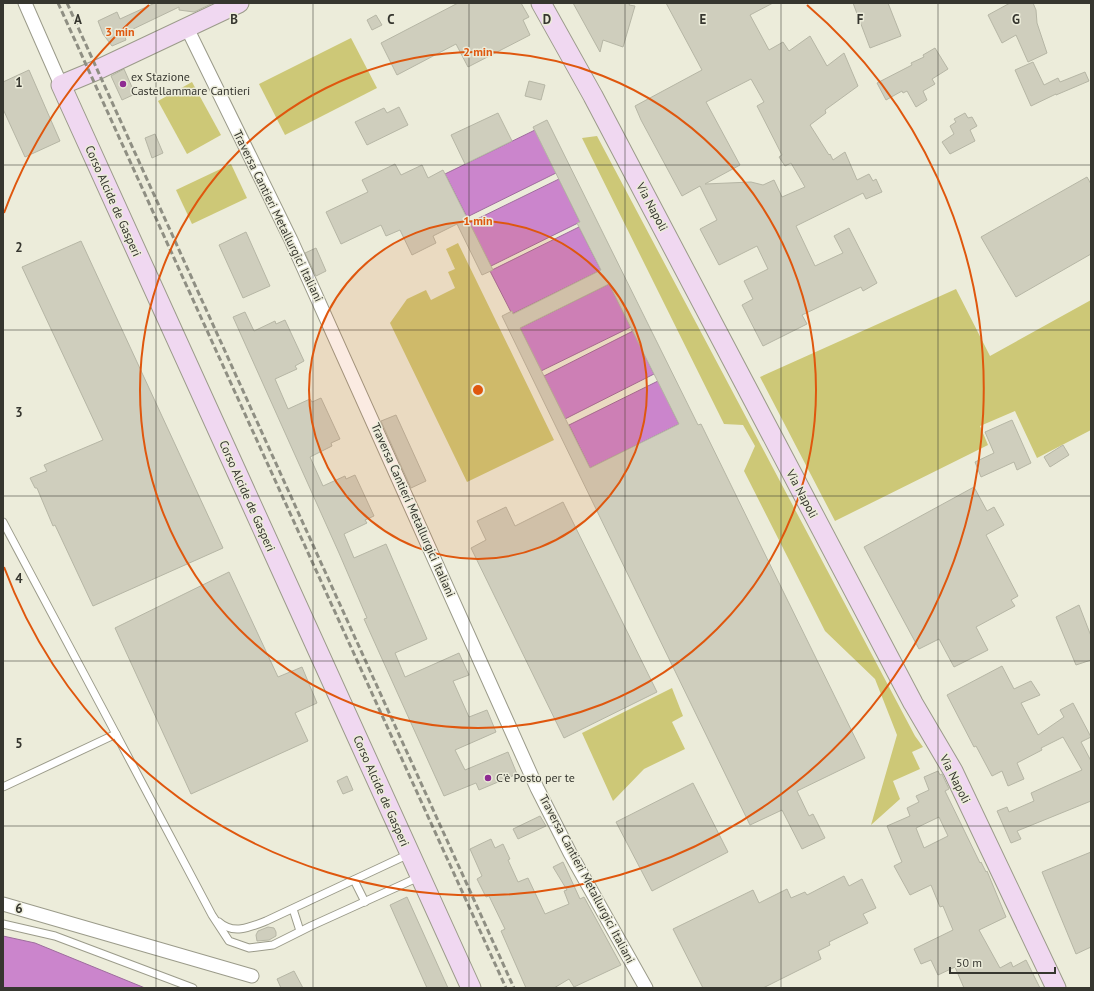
<svg xmlns="http://www.w3.org/2000/svg" width="1094" height="991" font-family="'PT Sans',sans-serif">
	<rect width="100%" height="100%" fill="#ececda"/>
	<g fill="#cdc877">
		<polygon points="351,38 377,88 285,135 259,84"/>
		<polygon points="192,82 221,135 187,154 158,101"/>
		<polygon points="597,136 915,736 923,747 912,752 920,769 893,781 900,799 871,825 897,735 875,679 825,631 744,471 755,446 743,425 724,424 582,138"/>
		<polygon points="231,164 247,198 192,224 176,190"/>
		<polygon points="458,243 554,440 467,482 390,323 407,299 426,290 431,300 455,288 448,272 455,269 446,249"/>
		<polygon points="956,289 990,356 1091,300 1091,430 1037,458 1015,411 980,426 988,445 835,521 760,377"/>
		<polygon points="672,688 683,716 672,722 685,749 644,769 613,801 582,733"/>
	</g>
	<g fill="#cb85cc" stroke="#9e6d9d">
		<polygon points="535,130 556,173 467,217 445,174"/>
		<polygon points="559,179 580,222 491,266 469,223"/>
		<polygon points="579,227 601,270 512,314 490,271"/>
		<polygon points="609,284 631,327 541,371 520,328"/>
		<polygon points="633,331 654,374 565,419 544,376"/>
		<polygon points="658,381 679,424 590,468 569,425"/>
		<polygon points="3,936 35,943 145,988 3,988"/>
	</g>
	<g fill="#cfcebd" stroke="#b6b6a5" fill-rule="evenodd">
		<polygon points="155,3 213,3 194,12 179,10 179,7 129,31 130,34 125,37 126,40 112,46 103,34 98,21 117,12 120,19"/>
		<polygon points="458,3 521,3 529,17 523,20 530,35 468,67 456,44 397,75 381,43"/>
		<polygon points="573,3 630,3 629,5 635,6 623,47 603,40 600,52"/>
		<path d="M666 3H773L750 15 769 50 783 42 789 51 810 36 827 66 844 53 858 86 825 110 826 113 810 125 829 155 830 154 833 160 845 152 857 180 869 174 873 181 876 179 882 192 866 199 863 193 796 226 815 266 843 253 834 236 849 228 877 283 863 291 861 287 802 315 807 324 763 346 742 305 753 299 744 281 768 269 757 246 719 265 700 229 717 220 700 186 682 196 641 120 635 106 702 70ZM751 79 764 102 757 106 782 155 779 157 785 166 791 163 805 187 782 197 774 180 763 185 751 182 705 184 740 165 706 102Z"/>
		<polygon points="853,3 888,3 901,36 870,48"/>
		<polygon points="1010,3 1033,3 1036,10 1037,23 1047,53 1028,62 1016,35 1002,43 988,15"/>
		<polygon points="376,15 382,25 372,30 367,20"/>
		<polygon points="935,48 948,69 932,79 935,84 923,91 927,100 916,107 907,91 903,93 902,91 886,100 877,83 912,65 911,63 924,57 923,55"/>
		<polygon points="1033,62 1044,85 1058,78 1060,82 1085,72 1089,81 1056,95 1056,94 1031,106 1015,70"/>
		<polygon points="124,69 135,94 122,100 111,76"/>
		<polygon points="29,70 60,141 25,157 3,109 3,82"/>
		<polygon points="529,81 545,85 541,100 525,96"/>
		<polygon points="399,107 408,125 367,145 355,122 384,108 387,113"/>
		<polygon points="498,113 512,141 465,164 451,135"/>
		<polygon points="965,113 968,118 972,117 977,126 970,130 975,141 950,154 942,142 954,134 950,126 956,122 954,119"/>
		<path d="M547 120 698 425 701 424 865 758 797 791 809 816 813 814 825 838 802 849 782 810 750 825 502 316 512 311 513 314 601 270 577 223 580 222 533 127ZM609 284 679 424 590 468 520 328Z"/>
		<polygon points="155,134 163,153 152,158 145,138"/>
		<polygon points="395,164 401,175 422,165 428,178 443,170 493,270 482,275 457,224 433,236 436,243 412,255 400,230 386,236 381,225 341,244 326,212 368,192 362,180"/>
		<polygon points="1087,177 1091,184 1091,254 1016,297 981,237"/>
		<polygon points="246,232 270,286 243,298 219,245"/>
		<polygon points="81,241 223,548 93,606 55,525 53,526 37,488 35,488 30,478 47,471 44,465 103,440 22,267"/>
		<polygon points="316,248 326,271 316,276 305,253"/>
		<polygon points="245,312 254,331 275,321 276,324 285,320 304,361 295,366 297,369 275,379 288,409 310,399 312,402 321,398 340,439 331,443 332,446 310,457 323,486 345,476 346,479 355,475 374,516 365,520 367,523 344,534 354,558 386,544 427,639 395,653 405,677 459,653 469,675 453,681 469,717 487,710 496,732 455,750 465,770 508,752 517,774 479,790 476,783 444,796 364,619 367,618 339,553 233,317"/>
		<polygon points="396,415 426,481 411,488 381,421"/>
		<polygon points="1012,420 1031,463 1017,470 1014,462 981,477 975,462 994,453 985,432"/>
		<polygon points="1063,445 1069,455 1050,467 1044,457"/>
		<polygon points="974,487 987,511 994,507 1004,525 986,535 1018,596 1011,600 1015,606 976,627 988,650 954,667 939,639 919,649 864,547"/>
		<polygon points="563,502 657,692 564,738 471,548 486,540 477,521 506,507 515,526"/>
		<polygon points="229,572 278,677 302,667 317,703 295,713 308,741 191,794 115,628"/>
		<polygon points="1079,605 1091,636 1091,660 1076,665 1056,617"/>
		<polygon points="1002,666 1014,689 1031,681 1040,695 1021,703 1038,735 1064,717 1060,710 1073,703 1091,737 1081,742 1091,761 1091,801 1017,831 1021,839 1011,843 997,811 1007,807 1009,812 1034,801 1031,793 1082,770 1063,737 1041,748 1042,750 1017,763 1024,779 1008,786 1002,771 992,776 976,746 974,747 947,695"/>
		<path d="M938 771 940 775 942 774 949 789 945 791 980 863 981 862 986 872 987 871 1006 917 979 930 1000 968 1011 962 1013 967 1026 960 1040 988H964L955 967 938 975 931 960 921 964 914 949 953 930 943 906 940 907 931 885 910 895 894 866 902 862 887 826 910 816 907 808 919 802 916 796 929 790 924 777ZM939 817 948 836 924 848 916 828Z"/>
		<polygon points="347,776 353,790 343,794 337,781"/>
		<polygon points="693,783 728,852 652,891 616,822"/>
		<polygon points="540,816 546,826 518,839 513,829"/>
		<polygon points="491,839 495,848 503,844 510,859 508,860 518,882 528,878 545,914 569,904 564,891 567,890 553,867 563,862 580,899 584,897 621,965 574,987 569,979 554,988 526,988 501,931 505,929 489,896 486,897 477,879 482,876 470,849"/>
		<polygon points="1091,852 1091,947 1076,954 1042,872"/>
		<polygon points="844,876 849,886 862,879 876,908 863,914 868,923 829,942 830,945 818,951 821,959 763,988 703,988 673,929 753,890 759,903 787,889 791,898 805,892 807,895"/>
		<polygon points="407,897 448,988 427,988 390,905"/>
		<polygon points="268,927 274,928 276,932 276,936 269,940 257,941 256,935 258,931"/>
		<polygon points="294,971 303,988 281,988 277,979"/>
	</g>
	<g fill="none" stroke-linecap="round" stroke-linejoin="round">
		<g stroke="#9b9b8a" stroke-width="9">
			<g id="lane">
				<polyline points="3,522 116,734"/>
				<polyline points="3,787 116,734 212,915 229,941 249,948 273,945 311,926 419,877"/>
				<polyline points="354,880 365,902"/>
				<polyline points="293,909 300,931"/>
				<path d="M219 922C233 935 251 927 266 921L409 854"/>
				<polyline points="3,924 55,936 193,988"/>
			</g>
		</g>
		<g stroke="#9b9b8a" stroke-width="15">
			<g id="street">
				<polyline points="25,3 61,85"/>
				<polyline points="187,28 291,240 537,788 570,853 646,988"/>
				<polyline points="3,904 252,976"/>
			</g>
		</g>
		<g stroke="#9b9b8a" stroke-width="21">
			<g id="secondary">
				<polyline points="239,3 97,70 61,85 471,988"/>
				<polyline points="541,3 593,96 913,703 953,771 1056,988"/>
			</g>
		</g>
		<use href="#lane" stroke="#fff" stroke-width="7"/>
		<use href="#street" stroke="#fff" stroke-width="13"/>
		<use href="#secondary" stroke="#f0d8f1" stroke-width="19"/>
		<g stroke="#8f8f83" stroke-width="3" stroke-dasharray="6 3" stroke-linecap="butt">
			<polyline points="58,3 506,988"/>
			<polyline points="67,3 514,988"/>
		</g>
	</g>
	<path fill="none" stroke="#36362f" stroke-width="1" stroke-opacity="0.55" d="M156 3V988M313 3V988M469 3V988M625 3V988M781 3V988M938 3V988M3 165H1091M3 330H1091M3 496H1091M3 661H1091M3 826H1091"/>
	<circle cx="478" cy="390" r="169" fill="#df570e" fill-opacity=".12"/>
	<g fill="none" stroke="#df570e" stroke-width="2">
		<circle cx="478" cy="390" r="169"/>
		<circle cx="478" cy="390" r="338"/>
		<path d="M4 213A506 506 0 0 1 149 5M807 5A506 506 0 1 1 4 567"/>
	</g>
	<g fill="#8e2b92" stroke="#ececda" stroke-width="1.5">
		<circle cx="123" cy="84" r="4"/>
		<circle cx="488" cy="778" r="4"/>
	</g>
	<g text-anchor="middle" stroke-width="3" stroke-linejoin="round" paint-order="stroke">
		<g font-size="12" fill="#36362f" stroke="#ececda" text-anchor="start">
			<text x="131" y="81">ex Stazione<tspan x="131" dy="14">Castellammare Cantieri</tspan></text>
			<text x="496" y="782">C'è Posto per te</text>
		</g>
		<g font-size="12" fill="#36362f" stroke="#ececda">
			<text transform="translate(113 201) rotate(66)" y="4">Corso Alcide de Gasperi</text>
			<text transform="translate(652 207) rotate(62)" y="4">Via Napoli</text>
			<text transform="translate(278 216) rotate(64)" y="4">Traversa Cantieri Metallurgici Italiani</text>
			<text transform="translate(802 494) rotate(62)" y="4">Via Napoli</text>
			<text transform="translate(247 496) rotate(66)" y="4">Corso Alcide de Gasperi</text>
			<text transform="translate(413 510) rotate(66)" y="4">Traversa Cantieri Metallurgici Italiani</text>
			<text transform="translate(955 779) rotate(63)" y="4">Via Napoli</text>
			<text transform="translate(381 791) rotate(66)" y="4">Corso Alcide de Gasperi</text>
			<text transform="translate(587 879) rotate(62)" y="4">Traversa Cantieri Metallurgici Italiani</text>
		</g>
	</g>
	<g font-size="13" text-anchor="middle" font-weight="bold" fill="#36362f" stroke="#ececda" stroke-width="3" stroke-linejoin="round" paint-order="stroke">
		<text x="78" y="24">A</text>
		<text x="234" y="24">B</text>
		<text x="391" y="24">C</text>
		<text x="547" y="24">D</text>
		<text x="703" y="24">E</text>
		<text x="860" y="24">F</text>
		<text x="1016" y="24">G</text>
		<text x="19" y="87">1</text>
		<text x="19" y="252">2</text>
		<text x="19" y="417">3</text>
		<text x="19" y="583">4</text>
		<text x="19" y="748">5</text>
		<text x="19" y="913">6</text>
	</g>
	<circle cx="478" cy="390" r="6" fill="#df570e" stroke="#ececda" stroke-width="2"/>
	<g font-size="12" text-anchor="middle" font-weight="bold" fill="#df570e" stroke="#ececda" stroke-width="3" stroke-linejoin="round" paint-order="stroke">
		<text x="120" y="36">3 min</text>
		<text x="478" y="56">2 min</text>
		<text x="478" y="225">1 min</text>
	</g>
	<rect width="1094" height="991" fill="none" stroke="#36362f" stroke-width="8"/>
	<path d="M950 967v6h105v-6" fill="none" stroke="#36362f" stroke-width="2"/>
	<text x="956" y="967" font-size="12" fill="#36362f" stroke="#ececda" stroke-width="3" paint-order="stroke">50 m</text>
</svg>
